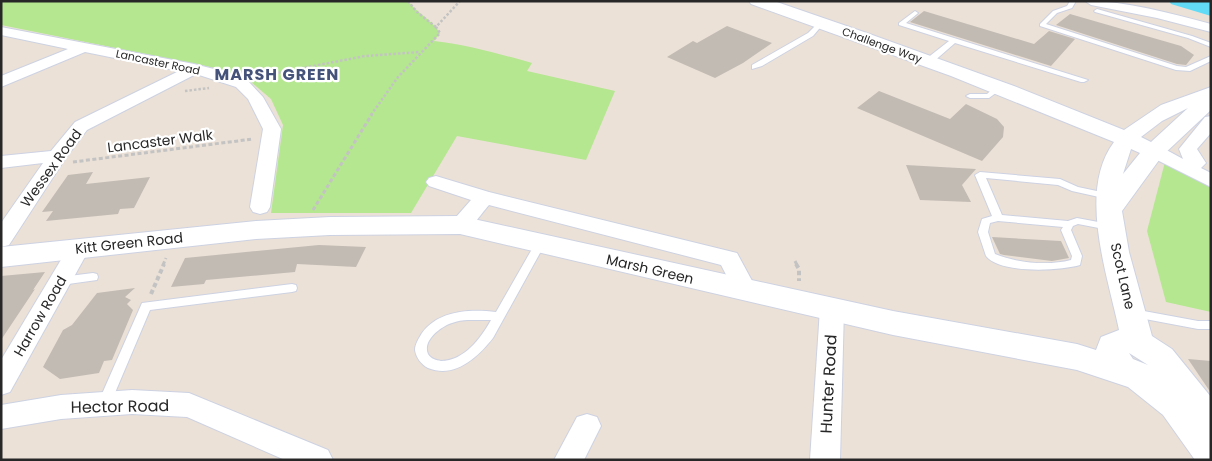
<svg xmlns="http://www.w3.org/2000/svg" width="1212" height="461" font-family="Poppins,sans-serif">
	<rect width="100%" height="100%" fill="#ebe1d7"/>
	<g fill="#b4e78f">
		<path d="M1 1H408C417 13 432 20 440 33L434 41C468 45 500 54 532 63L527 71 615 91 586 160 457 136 411 213H271L283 125 271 99 251 82 220 69 1 25Z"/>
		<polygon points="1165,162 1211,188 1211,312 1166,302 1147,231"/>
	</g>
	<polygon fill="#61dbf6" points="1169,1 1211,1 1211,16 1171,4"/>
	<g fill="#c2bbb4">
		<polygon points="924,11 1034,44 1049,31 1075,39 1051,66 910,22"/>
		<polygon points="1070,14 1181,46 1194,55 1186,65 1177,64 1056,25"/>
		<polygon points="727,26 772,43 743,63 715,78 667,57 693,41 697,43"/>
		<polygon points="879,91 950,119 966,104 997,119 1004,127 1003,137 982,161 857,108"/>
		<polygon points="906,165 976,169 962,185 971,202 920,200"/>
		<polygon points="93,172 86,184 150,177 134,208 120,209 118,214 46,221 53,211 42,212 68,175"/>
		<polygon points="992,237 1061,241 1069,258 1052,261 1004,255 1000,254"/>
		<polygon points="319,245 366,247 356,267 297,264 295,272 206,280 204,284 171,287 185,258"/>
		<polygon points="45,272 33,290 35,289 1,340 1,276"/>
		<polygon points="135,288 125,297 131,300 127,304 133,310 112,360 104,361 99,373 60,379 43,367 63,330 72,325 97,293"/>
		<polygon points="1188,359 1211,361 1211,393"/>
	</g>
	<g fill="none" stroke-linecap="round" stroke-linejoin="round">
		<g stroke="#cdd2e2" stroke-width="2">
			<g id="service">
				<polygon points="1070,1 1076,1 1072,8 1057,13 1046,24 1177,66 1186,67 1211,56 1211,61 1190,71 1176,70 1040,26 1040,24 1053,11 1067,6"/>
				<polygon points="1097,9 1192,36 1211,43 1211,47 1188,38 1095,12 1094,11"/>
				<polygon points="915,11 918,13 917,14 906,23 1088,80 1084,82 1081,82 955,43 932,63 926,63 926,59 949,41 899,25 899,23"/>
				<polygon points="819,22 824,23 813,36 762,66 752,69 752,65 808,33"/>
				<polygon points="997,85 1000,85 1004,87 989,98 970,98 966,96 970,94 987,94"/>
				<path d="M980 172 1060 179 1078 187 1111 194 1113 196 1108 199 1072 191 1058 185 986 178 1002 215 1068 221 1077 218 1109 224 1114 227 1109 230 1078 224 1073 226 1071 230 1082 256 1080 265C1060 271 1000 274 986 256L978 232 982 219 992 216 975 175ZM998 221 1063 227 1061 230 1072 256 1071 260C1048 266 1017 263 995 254L988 232 990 223Z"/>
				<path d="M540 241 545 244 493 338C478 357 455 379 428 368 422 365 416 358 415 350 415 344 419 338 422 333 439 310 470 309 496 312L536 242ZM468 320H491C481 338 464 361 441 361 436 360 431 359 428 354 422 340 442 326 452 323 457 321 463 320 468 320Z"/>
				<polygon points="93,273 97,274 98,277 97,280 61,285 57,284 56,281 57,278 61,277"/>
				<polygon points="292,284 296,285 297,288 296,291 292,292 150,310 109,407 104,409 99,407 98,403 142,303"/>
				<polygon points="1133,309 1198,321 1211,321 1211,329 1198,329 1129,316 1127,313 1129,310"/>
			</g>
		</g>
		<g stroke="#cdd2e2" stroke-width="2">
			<g id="minor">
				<path d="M1085 1C1128 1 1169 13 1211 24V32L1157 18 1091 5Z"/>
				<polygon points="1,27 194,64 226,72 248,81 263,97 281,129 270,207 267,212 260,214 253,212 250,207 263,129 248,99 236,87 196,74 87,130 65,159 9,245 1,247 1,223 43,163 1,168 1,156 51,151 75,122 179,71 85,52 1,87 1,76 68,49 1,35"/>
				<polygon points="1211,116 1211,133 1197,149 1206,163 1201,168 1211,173 1211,187 1147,155 1145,151 1147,147 1161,147 1183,159 1179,149 1205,117"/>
				<path d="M436 176 489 192 737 253 757 290 753 296 745 299 737 296 721 265 489 205C478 217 470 235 453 230L449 225 471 200 429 186 426 182 429 178Z"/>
				<polygon points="79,240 87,243 90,248 10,392 1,395 1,360 71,243"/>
				<polygon points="832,300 840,303 844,309 840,460 810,460 820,309 824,303"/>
				<polygon points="132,390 189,393 328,450 333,460 285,460 187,417 132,414 61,419 1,429 1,405 61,395"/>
				<polygon points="587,414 597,417 601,426 584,460 554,460 577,417"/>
			</g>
		</g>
		<g stroke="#cdd2e2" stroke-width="2">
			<path id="tertiary" d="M749 1H774L864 32 1014 86 1124 130 1161 105 1211 87V110L1162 156 1122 211 1129 252 1152 336 1172 349 1211 397V460H1195L1163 415 1128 387 1077 370 893 335 460 234 330 235 256 239 1 267V247L256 221 330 217 460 216 893 311 1077 344 1096 350 1101 337 1119 330C1108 276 1077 191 1114 142L951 76 751 4ZM1188 108 1151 142 1141 137 1162 121ZM1131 149 1140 153 1123 174ZM1129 353 1148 365 1133 359Z"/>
		</g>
		<g stroke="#c3c3c3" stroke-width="2.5" stroke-dasharray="2.5 2" stroke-linecap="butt">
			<polyline points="408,1 417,12 436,27"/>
			<polyline points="256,77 365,56 420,52"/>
			<polyline points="185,91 209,88"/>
			<polyline points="371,115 398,77 440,33 436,27 460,1"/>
		</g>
		<g stroke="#c3c3c3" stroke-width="3" stroke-dasharray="4 2.5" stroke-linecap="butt">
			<polyline points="73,162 253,139"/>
			<polyline points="313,210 372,114"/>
			<polyline points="795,261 797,265"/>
			<polyline points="163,265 166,258"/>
		</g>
		<g stroke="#c3c3c3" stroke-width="4" stroke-dasharray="4.5 3" stroke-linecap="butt">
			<polyline points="796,264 799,269 799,281"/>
			<polyline points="151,294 164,264"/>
		</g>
		<use href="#service" fill="#fff" fill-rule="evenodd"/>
		<use href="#minor" fill="#fff" fill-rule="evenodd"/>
		<use href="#tertiary" fill="#fff" fill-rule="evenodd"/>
	</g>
	<g text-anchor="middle" stroke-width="4.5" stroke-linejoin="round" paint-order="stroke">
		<g font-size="11" fill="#272727" stroke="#fff">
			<text transform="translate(882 45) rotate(20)" y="4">Challenge Way</text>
			<text transform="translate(158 62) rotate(12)" y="4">Lancaster Road</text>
		</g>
		<g font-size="14" fill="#272727" stroke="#fff">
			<text transform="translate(160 141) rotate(-7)" y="5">Lancaster Walk</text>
			<text transform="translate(51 168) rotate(-54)" y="5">Wessex Road</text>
			<text transform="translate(129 243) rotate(-6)" y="5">Kitt Green Road</text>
			<text transform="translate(650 269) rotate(13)" y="5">Marsh Green</text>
			<text transform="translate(1123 276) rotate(77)" y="5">Scot Lane</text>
			<text transform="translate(40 316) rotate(-60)" y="5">Harrow Road</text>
		</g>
		<g font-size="16" font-weight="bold" letter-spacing="1" fill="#45537a" stroke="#fff">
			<text x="277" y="80">MARSH GREEN</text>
		</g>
		<g font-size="16" fill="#272727" stroke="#fff">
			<text transform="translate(828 384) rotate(-87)" y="6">Hunter Road</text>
			<text transform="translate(120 406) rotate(-1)" y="6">Hector Road</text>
		</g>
	</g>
	<rect width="1212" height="461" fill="none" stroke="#272727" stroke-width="5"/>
</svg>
